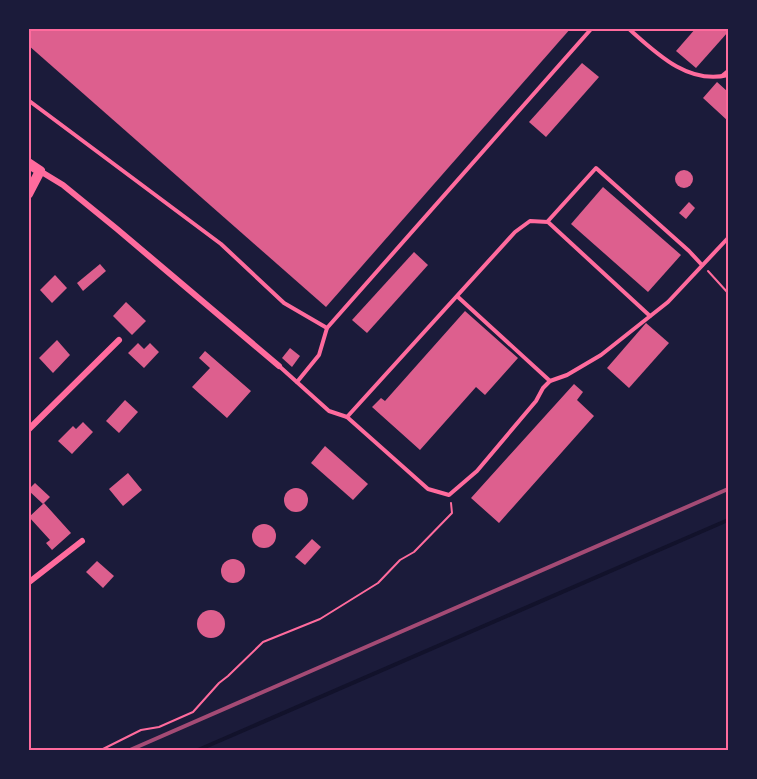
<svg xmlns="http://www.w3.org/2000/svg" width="757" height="779" font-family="'Exo 2',sans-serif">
	<rect width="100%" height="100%" fill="#1b1b3a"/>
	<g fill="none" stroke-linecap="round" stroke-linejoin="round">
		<polyline stroke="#12122b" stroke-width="4" points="198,750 728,520"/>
	</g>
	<g fill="#dd5f8e">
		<polygon points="28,28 571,28 326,307 28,45"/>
		<polygon points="696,28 728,28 728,32 696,68 676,51"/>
		<polygon points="582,63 599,77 546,137 529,122"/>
		<polygon points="717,82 727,91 728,89 728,121 703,98"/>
		<circle cx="684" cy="179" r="9"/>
		<polygon points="603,187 681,255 648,292 571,224"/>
		<polygon points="689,202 695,208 686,219 679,213"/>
		<polygon points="414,252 428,265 367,333 352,320"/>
		<polygon points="100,264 106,271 83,291 77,283"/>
		<polygon points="55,275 67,288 52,303 40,290"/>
		<polygon points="126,302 146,321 132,335 113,316"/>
		<polygon points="465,311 518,358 485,395 476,387 420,450 372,407 381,398 385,401"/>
		<polygon points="646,323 669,343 629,388 607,368"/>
		<polygon points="57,340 70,355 53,373 39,358"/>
		<polygon points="138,343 144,349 150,343 159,352 144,368 128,353"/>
		<polygon points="290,348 300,356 292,367 282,358"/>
		<polygon points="205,351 251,391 227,418 192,387 210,368 199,358"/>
		<polygon points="574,384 583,392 577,400 594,416 499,523 471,498"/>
		<polygon points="125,400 138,412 119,433 106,421"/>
		<polygon points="83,422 93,432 72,454 58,441 73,426 76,429"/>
		<polygon points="325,446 368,484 353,500 311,463"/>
		<polygon points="128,473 142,490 123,506 109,489"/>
		<polygon points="35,483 50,497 43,504 28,490"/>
		<circle cx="296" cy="500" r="12"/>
		<polygon points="44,503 71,533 52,550 46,543 50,540 29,517"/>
		<circle cx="264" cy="536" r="12"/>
		<polygon points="312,539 321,547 305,565 295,557"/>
		<circle cx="233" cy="571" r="12"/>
		<polygon points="97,561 114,576 103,588 86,572"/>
		<circle cx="211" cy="624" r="14"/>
	</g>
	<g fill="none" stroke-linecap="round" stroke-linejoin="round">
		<g stroke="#ff6b9d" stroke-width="2">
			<polyline points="708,271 728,293"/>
			<polyline points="101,750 141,730 159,727 193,712 219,683 228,676 263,642 320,619 378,583 400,560 414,552 452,513 451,503"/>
		</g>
		<g stroke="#ff6b9d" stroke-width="4">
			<path d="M628 28C656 53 688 85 728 75"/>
			<polyline points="722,76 728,71"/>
			<polyline points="28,100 221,244 284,303 327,328 592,28"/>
			<polyline points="548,221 596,168 689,251 702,265"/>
			<polyline points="458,297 550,381"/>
			<polyline points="279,366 329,411 347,417 428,489 449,495 477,471 536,401 543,388 550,381 567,375 601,355 668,302 728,238"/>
			<polyline points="297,382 319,355 327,328"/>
			<polyline points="347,417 515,232 530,221 548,222 650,316"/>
		</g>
		<g stroke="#ff6b9d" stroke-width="6">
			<polyline points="40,171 63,185 117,229 279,366"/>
			<polyline points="28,430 119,340"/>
			<polyline points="28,583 82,541"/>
		</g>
		<polyline stroke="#ff6b9d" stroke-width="10" points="28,163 40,171 28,194"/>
		<polyline stroke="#a44b75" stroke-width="4" points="130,750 728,489"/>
	</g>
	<rect width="757" height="779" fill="none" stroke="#1b1b3a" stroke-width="60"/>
	<rect x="30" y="30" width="697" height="719" fill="none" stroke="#ff6b9d" stroke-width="2"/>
</svg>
